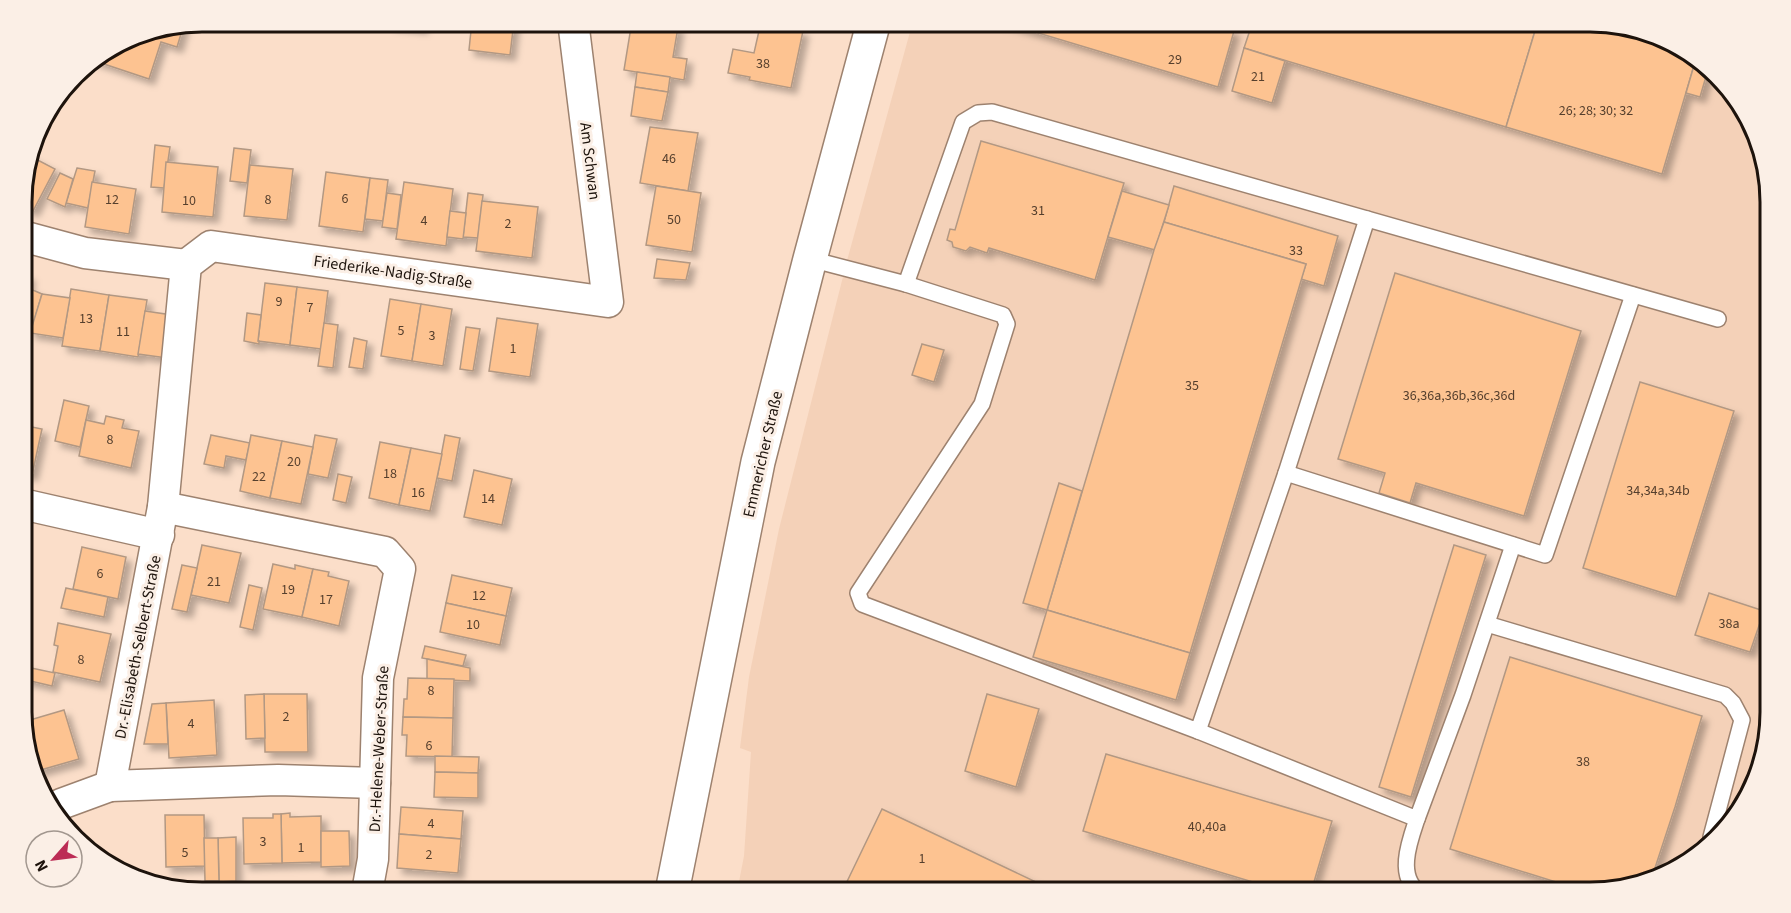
<svg xmlns="http://www.w3.org/2000/svg" width="1791" height="913" font-family="'Source Sans 3',sans-serif">
	<defs>
		<filter id="shadow"><feDropShadow dx="5.5" dy="5.5" stdDeviation="3" flood-color="#0004"/></filter>
	</defs>
	<rect width="100%" height="100%" fill="#fbdec9"/>
	<polygon fill="#f4d1b8" points="913,21 1589,21 1670,40 1739,101 1768,178 1770,712 1751,792 1689,862 1601,892 737,892 744,856 751,752 740,748 749,677 779,529 848,257"/>
	<g fill="#fdc391" stroke="#b29883" stroke-width="1.5" filter="url(#shadow)">
		<polygon points="391,21 423,21 422,28 390,24"/>
		<polygon points="472,21 514,21 510,55 469,50"/>
		<polygon points="632,21 678,27 673,57 687,59 684,80 624,70"/>
		<polygon points="1001,21 1202,21 1234,31 1218,87 1002,22 1001,23"/>
		<polygon points="1253,21 1538,21 1506,127 1244,48"/>
		<polygon points="1538,21 1590,21 1670,40 1695,62 1662,174 1506,127"/>
		<polygon points="761,22 803,31 791,88 749,80 750,77 728,73 733,49 754,53"/>
		<polygon points="184,24 177,47 161,42 149,79 92,60 133,35"/>
		<polygon points="1244,48 1285,61 1272,103 1232,91"/>
		<polygon points="1695,62 1707,73 1700,97 1686,93"/>
		<polygon points="637,72 670,77 668,92 635,87"/>
		<polygon points="635,87 668,92 662,121 631,116"/>
		<polygon points="650,127 698,133 688,191 640,183"/>
		<polygon points="981,141 1124,183 1095,280 989,248 987,253 970,247 966,251 953,247 952,242 947,240 950,229 955,230"/>
		<polygon points="155,145 170,147 164,188 151,187"/>
		<polygon points="234,148 251,150 247,183 230,181"/>
		<polygon points="30,156 55,169 33,211 21,205 21,189"/>
		<polygon points="166,162 218,167 213,217 162,212"/>
		<polygon points="250,165 293,169 287,220 244,216"/>
		<polygon points="77,168 95,171 88,208 66,203"/>
		<polygon points="326,172 370,178 363,232 319,226"/>
		<polygon points="60,173 73,179 65,207 47,199"/>
		<polygon points="370,178 388,180 383,221 365,219"/>
		<polygon points="92,182 136,189 129,234 85,227"/>
		<polygon points="404,182 453,189 446,246 396,239"/>
		<polygon points="656,186 701,193 692,252 646,245"/>
		<polygon points="1174,186 1338,236 1324,286 1301,279 1306,264 1164,222"/>
		<polygon points="1122,191 1169,205 1155,250 1108,237"/>
		<polygon points="387,193 401,195 397,229 382,227"/>
		<polygon points="468,193 483,195 478,238 463,237"/>
		<polygon points="482,201 538,207 532,258 476,251"/>
		<polygon points="450,211 466,213 463,239 447,237"/>
		<polygon points="1164,222 1306,264 1190,653 1047,610 1154,250"/>
		<polygon points="657,259 690,263 686,280 654,278"/>
		<polygon points="1395,273 1581,331 1524,516 1416,483 1410,503 1379,493 1385,473 1338,459"/>
		<polygon points="22,274 30,277 22,299"/>
		<polygon points="265,283 297,287 290,345 258,341"/>
		<polygon points="26,287 42,294 32,328 22,324 22,299"/>
		<polygon points="297,287 328,291 321,349 290,345"/>
		<polygon points="71,289 109,295 100,351 62,346"/>
		<polygon points="42,294 70,298 63,338 30,333"/>
		<polygon points="109,295 147,300 138,357 100,351"/>
		<polygon points="390,299 421,304 412,361 381,356"/>
		<polygon points="421,304 452,309 443,366 412,361"/>
		<polygon points="145,311 172,315 167,358 138,354"/>
		<polygon points="247,313 261,315 258,341 259,341 259,344 244,341"/>
		<polygon points="497,318 538,324 530,377 489,371"/>
		<polygon points="324,323 338,325 333,368 318,366"/>
		<polygon points="466,327 480,329 473,371 460,369"/>
		<polygon points="354,338 367,341 363,369 349,367"/>
		<polygon points="922,344 944,350 934,382 912,375"/>
		<polygon points="1640,382 1734,411 1676,597 1583,568"/>
		<polygon points="64,400 89,406 80,447 55,441"/>
		<polygon points="106,416 124,420 122,428 139,431 131,468 79,456 86,420 104,424"/>
		<polygon points="22,425 42,429 32,475 22,473"/>
		<polygon points="211,435 250,443 246,460 226,456 224,468 204,464"/>
		<polygon points="251,435 282,441 270,498 240,491"/>
		<polygon points="315,435 337,439 328,478 308,474"/>
		<polygon points="445,435 460,438 452,481 437,478"/>
		<polygon points="282,441 313,447 301,504 270,498"/>
		<polygon points="380,442 411,448 399,505 369,498"/>
		<polygon points="411,448 442,454 430,511 399,505"/>
		<polygon points="474,470 512,479 502,525 464,517"/>
		<polygon points="338,474 352,477 346,503 333,500"/>
		<polygon points="1059,483 1082,491 1047,610 1023,603"/>
		<polygon points="202,545 241,553 229,603 191,595"/>
		<polygon points="1454,545 1486,555 1411,797 1379,787"/>
		<polygon points="82,547 126,557 118,599 73,589"/>
		<polygon points="273,564 295,569 295,565 313,569 302,617 263,609"/>
		<polygon points="182,565 197,568 187,612 172,609"/>
		<polygon points="313,569 329,572 328,576 349,581 339,626 302,617"/>
		<polygon points="452,575 512,588 506,616 446,603"/>
		<polygon points="249,585 262,588 253,630 240,627"/>
		<polygon points="66,588 108,597 104,617 61,608"/>
		<polygon points="1709,593 1764,611 1750,652 1695,635"/>
		<polygon points="446,603 506,616 500,645 440,632"/>
		<polygon points="1047,610 1190,653 1176,700 1033,657"/>
		<polygon points="58,623 111,634 100,682 53,672 58,646 54,645"/>
		<polygon points="425,646 466,655 463,666 422,658"/>
		<polygon points="1510,657 1702,716 1675,807 1653,874 1601,892 1588,892 1450,849"/>
		<polygon points="427,659 470,668 470,681 427,679"/>
		<polygon points="22,666 55,673 52,686 22,679"/>
		<polygon points="408,678 454,679 453,718 403,717 404,699 407,699"/>
		<polygon points="264,694 307,694 308,752 265,752"/>
		<polygon points="264,694 265,738 246,739 245,695"/>
		<polygon points="987,694 1039,709 1016,787 965,771"/>
		<polygon points="214,700 217,755 169,758 166,703"/>
		<polygon points="166,703 168,744 144,744 152,704"/>
		<polygon points="64,710 79,759 37,771 28,748 23,730 23,722"/>
		<polygon points="403,717 453,718 452,757 406,756 407,735 402,735"/>
		<polygon points="1106,754 1332,821 1311,892 1286,892 1083,831"/>
		<polygon points="435,756 479,757 478,773 435,772"/>
		<polygon points="435,772 478,773 478,798 434,797"/>
		<polygon points="401,807 463,811 461,839 399,834"/>
		<polygon points="882,809 1057,892 842,892"/>
		<polygon points="290,813 290,817 321,816 321,862 282,863 281,814"/>
		<polygon points="273,814 281,814 282,863 244,864 243,818 273,818"/>
		<polygon points="165,815 204,815 205,866 166,867"/>
		<polygon points="321,831 349,831 350,866 321,867"/>
		<polygon points="399,834 461,839 458,873 397,868"/>
		<polygon points="236,837 236,881 219,882 218,838"/>
		<polygon points="204,838 218,838 219,881 205,881"/>
	</g>
	<g fill="none" stroke-linecap="round" stroke-linejoin="round">
		<g stroke="#9d826f" stroke-width="18">
			<g id="lane">
				<polyline points="810,259 906,284 963,122 978,113 992,112 1718,319"/>
				<polyline points="906,284 1003,315 1007,324 982,404 858,593 862,604 1198,731 1286,473 1367,219"/>
				<polyline points="1286,473 1545,555 1633,295"/>
				<polyline points="1487,624 1725,695 1733,703 1742,720 1711,837"/>
				<polyline points="1198,731 1417,819 1463,695 1513,545"/>
				<path d="M1417 819C1410 840 1396 876 1419 892"/>
			</g>
		</g>
		<g stroke="#9d826f" stroke-width="33">
			<g id="street">
				<polyline points="22,236 85,253 186,265"/>
				<polyline points="22,504 159,535"/>
				<polyline points="163,507 385,552 400,569 378,678 373,859 367,892"/>
				<polyline points="375,783 278,780 110,786 163,507 186,265 211,246 608,302 573,21"/>
				<polyline points="54,810 61,804 110,786"/>
			</g>
		</g>
		<g stroke="#9d826f" stroke-width="36">
			<polyline id="secondary" points="672,892 758,462 810,259 874,21"/>
		</g>
		<use href="#lane" stroke="#fff" stroke-width="15"/>
		<use href="#street" stroke="#fff" stroke-width="30"/>
		<use href="#secondary" stroke="#fff" stroke-width="33"/>
	</g>
	<g text-anchor="middle" stroke-width="6" stroke-linejoin="round" paint-order="stroke">
		<g font-size="14" fill="#553f2d">
			<text x="1175" y="64">29</text>
			<text x="763" y="68">38</text>
			<text x="1258" y="81">21</text>
			<text x="1596" y="115">26; 28; 30; 32</text>
			<text x="669" y="163">46</text>
			<text x="345" y="203">6</text>
			<text x="112" y="204">12</text>
			<text x="268" y="204">8</text>
			<text x="189" y="205">10</text>
			<text x="1038" y="215">31</text>
			<text x="674" y="224">50</text>
			<text x="424" y="225">4</text>
			<text x="508" y="228">2</text>
			<text x="1296" y="255">33</text>
			<text x="279" y="306">9</text>
			<text x="310" y="312">7</text>
			<text x="86" y="323">13</text>
			<text x="401" y="335">5</text>
			<text x="123" y="336">11</text>
			<text x="432" y="340">3</text>
			<text x="513" y="353">1</text>
			<text x="1192" y="390">35</text>
			<text x="1459" y="400">36,36a,36b,36c,36d</text>
			<text x="110" y="444">8</text>
			<text x="294" y="466">20</text>
			<text x="390" y="478">18</text>
			<text x="259" y="481">22</text>
			<text x="1658" y="495">34,34a,34b</text>
			<text x="418" y="497">16</text>
			<text x="488" y="503">14</text>
			<text x="100" y="578">6</text>
			<text x="214" y="586">21</text>
			<text x="288" y="594">19</text>
			<text x="479" y="600">12</text>
			<text x="326" y="604">17</text>
			<text x="1729" y="628">38a</text>
			<text x="473" y="629">10</text>
			<text x="81" y="664">8</text>
			<text x="431" y="695">8</text>
			<text x="286" y="721">2</text>
			<text x="191" y="728">4</text>
			<text x="429" y="750">6</text>
			<text x="1583" y="766">38</text>
			<text x="431" y="828">4</text>
			<text x="1207" y="831">40,40a</text>
			<text x="263" y="846">3</text>
			<text x="301" y="852">1</text>
			<text x="185" y="857">5</text>
			<text x="429" y="859">2</text>
			<text x="922" y="863">1</text>
		</g>
		<g font-size="16" fill="#1d130c" stroke="#fbefe6">
			<text transform="translate(591 161) rotate(83)" y="6">Am Schwan</text>
			<text transform="translate(393 271) rotate(8)" y="6">Friederike-Nadig-Straße</text>
			<text transform="translate(762 454) rotate(-77)" y="6">Emmericher Straße</text>
			<text transform="translate(137 647) rotate(-79)" y="6">Dr.-Elisabeth-Selbert-Straße</text>
			<text transform="translate(378 749) rotate(-87)" y="6">Dr.-Helene-Weber-Straße</text>
		</g>
	</g>
	<path d="M0 0H1791V913H0ZM202 32H1590A170 170 0 0 1 1760 202V712A170 170 0 0 1 1590 882H202A170 170 0 0 1 32 712V202A170 170 0 0 1 202 32Z" fill="#fbefe6" fill-rule="evenodd"/>
	<path fill="none" stroke="#1d130c" stroke-width="3" d="M202 32H1590A170 170 0 0 1 1760 202V712A170 170 0 0 1 1590 882H202A170 170 0 0 1 32 712V202A170 170 0 0 1 202 32Z"/>
	<g transform="translate(54 859) rotate(242)"><circle r="28" fill="#fbefe6" stroke="#a2978f" stroke-width="1.5"/>
	<path d="M0-4.5L10 22L0 15L-10 22Z" fill="#bc2c55"/>
	<text y="-9" font-size="16" font-weight="bold" text-anchor="middle" fill="#1d130c">N</text>
	</g>
</svg>
